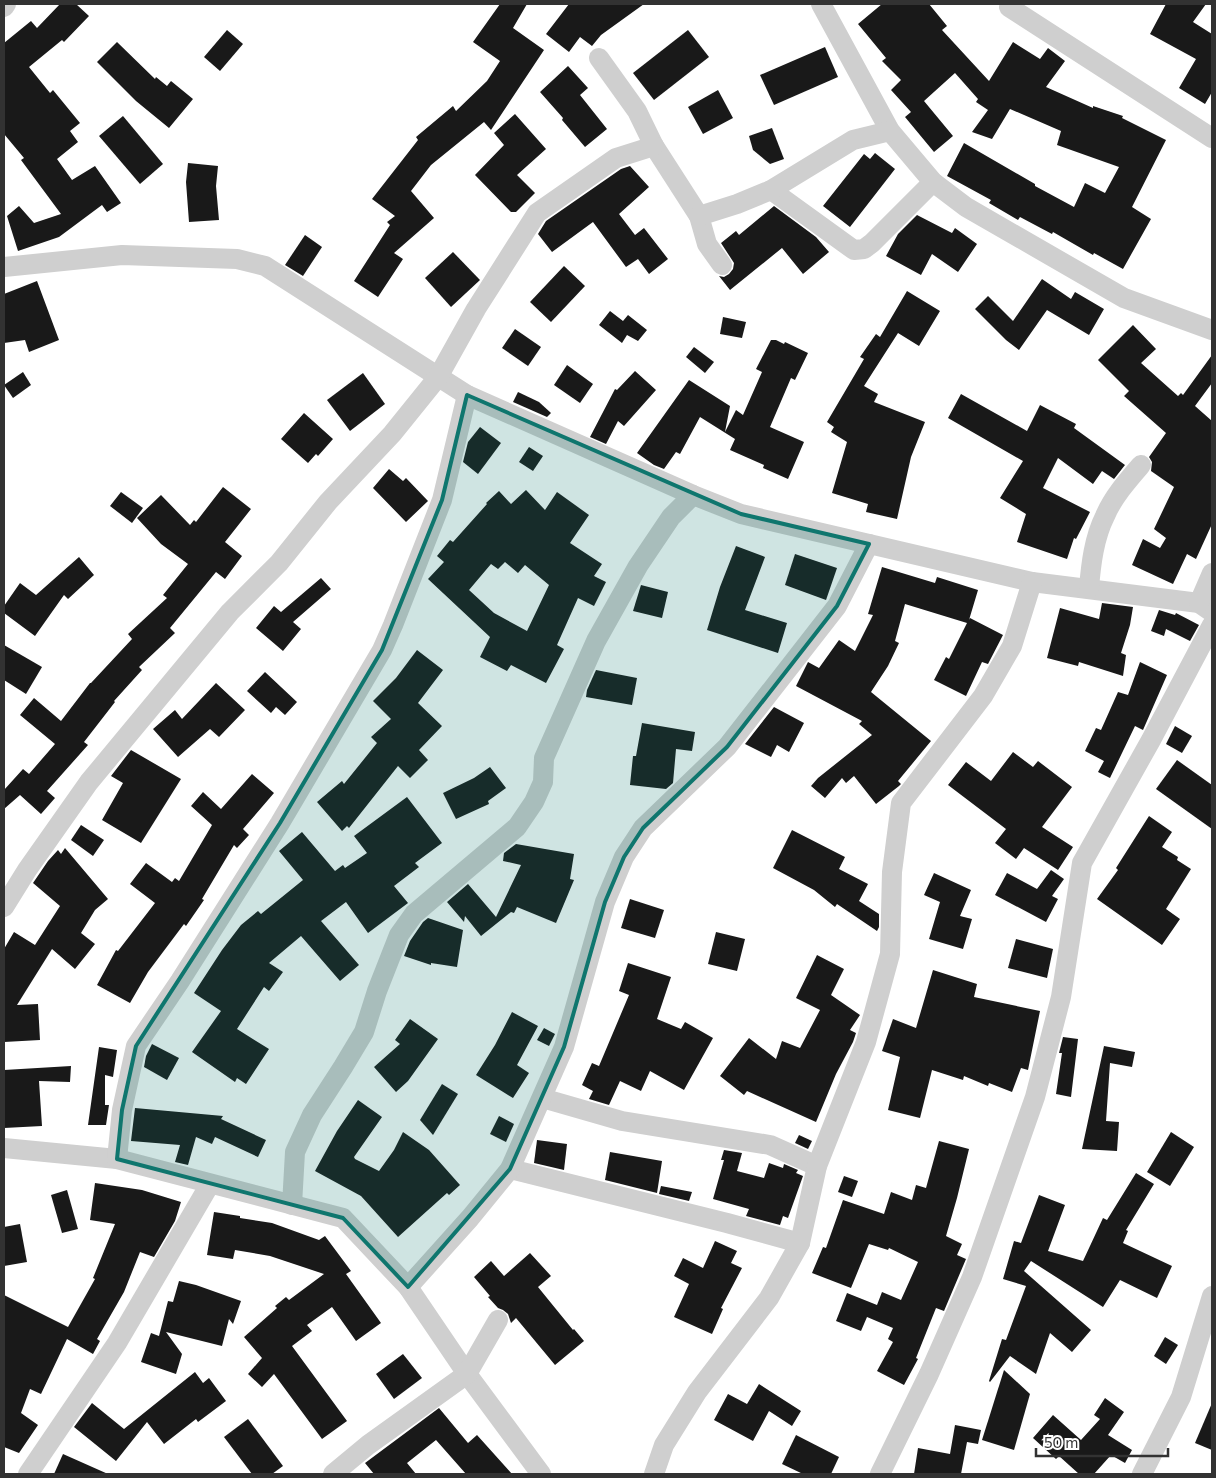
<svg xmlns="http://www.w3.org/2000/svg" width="1216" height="1478" font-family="Commissioner,sans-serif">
	<rect width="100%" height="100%" fill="#fff"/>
	<g fill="#191919" fill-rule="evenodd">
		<polygon points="60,4 76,4 89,16 64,42 62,40 29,67 50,93 53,90 80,123 70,131 78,142 57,159 72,180 95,166 121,203 107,212 102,205 59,237 18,251 7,216 19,206 34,223 61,214 21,160 24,158 4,134 4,43 31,21 37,28"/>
		<polygon points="500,4 527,4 513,28 544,50 491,130 484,122 431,165 411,191 434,218 394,253 403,259 378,297 354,281 390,225 387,222 395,216 372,199 418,140 416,137 453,106 456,111 487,81 500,61 473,42"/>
		<polygon points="569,4 644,4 601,35 592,46 580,37 569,52 546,34"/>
		<polygon points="882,4 929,4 947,26 942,30 989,81 1013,42 1040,59 1048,48 1065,61 1046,87 1093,108 1093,106 1123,116 1122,118 1166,140 1132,207 1151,219 1123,269 1094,253 1093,255 1053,232 1052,234 1020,217 1018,220 989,203 991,200 947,176 964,143 1035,184 1035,186 1074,207 1085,183 1105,193 1119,167 1057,145 1061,131 1010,109 992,139 972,132 988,110 976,102 978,99 955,73 924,101 953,136 934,152 905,117 911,112 891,90 901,80 882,61 886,58 858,24"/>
		<polygon points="1166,4 1206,4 1193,22 1212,34 1212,92 1205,104 1179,88 1196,59 1150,34"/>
		<polygon points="227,30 243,44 220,71 204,57"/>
		<polygon points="688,30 709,57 654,100 633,73"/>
		<polygon points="117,42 155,79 156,77 167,86 171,81 193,99 169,128 136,101 97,62"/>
		<polygon points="825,47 838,77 774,105 760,75"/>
		<polygon points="568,66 588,88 580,95 607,129 585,147 562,120 563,118 540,92"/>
		<polygon points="718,90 733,118 703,134 688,107"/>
		<polygon points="515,114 546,149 517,175 535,193 516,212 511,212 475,175 504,145 494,133"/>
		<polygon points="123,116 163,164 140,184 99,136"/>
		<polygon points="772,128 784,159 770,164 753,150 749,136"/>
		<polygon points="875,153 895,169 850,227 823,206 864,154 870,159"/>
		<polygon points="188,163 218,166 216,186 219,220 189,222 186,182"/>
		<polygon points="630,166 649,187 619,214 635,235 644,228 668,259 649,274 638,259 626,267 593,222 552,252 538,234 546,221 621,169"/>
		<polygon points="774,206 816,237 829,252 803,274 782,248 730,290 719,276 724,277 729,274 733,269 734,263 721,243 736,231 739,235"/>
		<polygon points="917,215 952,233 955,228 977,244 958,272 932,254 921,275 886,256 898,234"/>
		<polygon points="305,235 322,247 303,276 285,265"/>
		<polygon points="453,252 480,280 451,307 425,278"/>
		<polygon points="564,266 585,286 551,322 530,302"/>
		<polygon points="1042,279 1071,299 1075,292 1104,309 1089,335 1047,310 1019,350 1006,340 975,309 988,296 1013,321"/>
		<polygon points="37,281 59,340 29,352 25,340 4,343 4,294"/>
		<polygon points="907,291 940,311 919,346 898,333 864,386 878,394 874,402 925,422 911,457 897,519 866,512 868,504 832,493 847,442 831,432 834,427 827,422 864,359 860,357 876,334 880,337"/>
		<polygon points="610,311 623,321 628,315 647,330 638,341 627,335 622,343 599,325"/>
		<polygon points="723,317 746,322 742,338 720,334"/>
		<polygon points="1133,325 1156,349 1141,363 1178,396 1181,393 1183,395 1212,355 1212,383 1195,406 1212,421 1212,524 1196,559 1187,554 1173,584 1132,565 1143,539 1160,548 1166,538 1154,529 1174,487 1151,471 1152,462 1149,457 1166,433 1124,396 1129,391 1098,360"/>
		<polygon points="515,329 541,347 528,366 502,348"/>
		<polygon points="771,340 776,340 784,344 785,342 808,353 795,380 791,378 770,427 804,442 788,479 763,468 764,465 730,450 735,439 700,417 680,454 676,452 664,469 654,465 637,453 689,380 730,406 725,432 736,410 743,415 762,372 756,369"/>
		<polygon points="694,347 714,362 705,373 686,357"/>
		<polygon points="567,365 593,384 580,403 554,385"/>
		<polygon points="635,371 656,390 624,426 618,421 606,444 590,437 615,389 617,390"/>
		<polygon points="23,372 31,385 13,398 4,385"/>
		<polygon points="363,373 385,404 350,431 327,400"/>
		<polygon points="518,392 539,402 551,413 547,417 513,402"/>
		<polygon points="961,394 1027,431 1040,405 1076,424 1074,428 1125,465 1114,479 1102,471 1093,484 1058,458 1043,488 1090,512 1076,539 1074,538 1067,559 1017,542 1026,514 1000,498 1023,461 948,418"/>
		<polygon points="304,413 333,439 318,456 316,454 308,463 281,439"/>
		<polygon points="480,427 501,443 478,474 463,462 468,442"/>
		<polygon points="529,447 543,456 533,471 519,462"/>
		<polygon points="389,469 403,481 406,478 428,501 406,522 373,488"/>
		<polygon points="223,487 251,509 225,542 242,556 225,579 216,572 170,628 175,633 139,667 142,670 114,701 115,702 84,742 88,745 47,791 55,798 41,814 20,795 4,809 4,790 23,769 29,774 55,744 20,715 34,698 61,721 90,683 91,683 132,639 128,634 167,598 163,595 188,564 161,544 137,518 161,495 190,525 194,520 196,522"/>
		<path d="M526 490 545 510 557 492 589 515 570 543 602 564 594 576 606 582 594 606 578 598 557 645 564 649 546 683 511 665 507 671 480 657 490 637 428 579 444 562 437 556 450 540 453 542 487 504 486 503 499 491 511 504ZM505 562 518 573 525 565 549 585 527 631 494 613 469 590 491 564 498 569Z"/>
		<polygon points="121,492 143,508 132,523 110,506"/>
		<polygon points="736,546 765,557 745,610 787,623 778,653 707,630 720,587"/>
		<polygon points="795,554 837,568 826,600 785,585"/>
		<polygon points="79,557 94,575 68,599 64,595 35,636 4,613 4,606 20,583 36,595"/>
		<polygon points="882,567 935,583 937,577 978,590 969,620 970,618 1003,635 988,664 982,662 966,696 934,680 946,657 949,659 967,623 905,604 895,641 899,643 888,666 871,692 931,741 898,781 901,784 899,786 876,804 854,776 846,783 842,778 825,798 811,786 818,778 872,735 859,724 862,721 796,686 808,662 819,668 839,640 855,651 873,615 868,614"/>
		<polygon points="321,578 331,589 293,622 301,629 283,651 256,628 274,606 281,612"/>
		<polygon points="641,585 668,592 662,618 633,611"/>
		<polygon points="1102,603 1133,607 1130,625 1121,653 1126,655 1123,676 1079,662 1078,666 1047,658 1060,608 1099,619"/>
		<polygon points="1159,610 1175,615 1176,613 1199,625 1190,641 1166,629 1164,636 1151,631"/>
		<polygon points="4,645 42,667 26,694 4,680"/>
		<polygon points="417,650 443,670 418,703 442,726 419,750 428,760 410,778 398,766 349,828 347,826 342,831 317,802 342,781 344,784 377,743 371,737 391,719 373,701 396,678"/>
		<polygon points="1140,662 1167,675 1143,730 1135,726 1110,778 1098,772 1104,761 1085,751 1096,728 1101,730 1118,692 1128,695"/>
		<polygon points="596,670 637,678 632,705 586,697 587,690"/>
		<polygon points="265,672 297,702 285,715 276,707 271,713 247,691"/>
		<polygon points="216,683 245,710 219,737 210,729 178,757 153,729 175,710 182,719"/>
		<polygon points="774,707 804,723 789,752 777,745 771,757 745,744"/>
		<polygon points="642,723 695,732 692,751 676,749 673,783 666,789 630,785 633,756 636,756"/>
		<polygon points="1175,726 1192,736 1182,753 1166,744"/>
		<polygon points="131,750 181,779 141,843 102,820 123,783 111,776"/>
		<polygon points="1013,752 1033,767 1038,761 1072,787 1042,827 1073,847 1058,870 1024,848 1016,859 995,843 1006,829 948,785 966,762 991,781"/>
		<polygon points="1177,760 1212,785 1212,829 1156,789"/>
		<polygon points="490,767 506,788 488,801 489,804 456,819 443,793 474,778"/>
		<polygon points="252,774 274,793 243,829 249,835 237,848 234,845 202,899 204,900 186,926 184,924 148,972 130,1003 97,985 116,950 118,951 155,903 130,884 146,863 172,882 175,878 179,881 212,825 191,806 203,792 221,809"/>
		<polygon points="407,797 442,843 415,863 419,867 394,886 408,903 368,933 346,902 321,921 359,965 340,981 301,936 269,963 283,972 269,991 264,987 237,1029 269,1049 246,1084 237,1078 235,1082 192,1052 221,1011 194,993 222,950 241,925 258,911 261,914 303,880 279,851 302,832 335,871 343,865 345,868 367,853 354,836"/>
		<polygon points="1149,816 1172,832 1162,847 1178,857 1177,860 1191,869 1166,909 1180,919 1162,945 1097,899 1118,870 1116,868"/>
		<polygon points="81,825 104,840 93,856 71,840"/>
		<polygon points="792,830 845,857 839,869 868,884 859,901 879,914 879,927 877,931 837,904 835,907 814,890 773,868"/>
		<polygon points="516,844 574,854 570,879 574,880 556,923 517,907 514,913 511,912 481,936 465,916 464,922 447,902 468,884 496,917 521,865 503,861 504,853"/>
		<polygon points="65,848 108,899 95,910 81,933 95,944 75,969 52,949 17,1005 38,1004 40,1040 4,1042 4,949 14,932 35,945 60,906 33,883 48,861 58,850 61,854"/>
		<polygon points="1051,870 1064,879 1052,896 1058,899 1046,922 995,895 1007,873 1037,889"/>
		<polygon points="934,873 971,890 960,916 972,919 963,949 929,939 940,902 924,895"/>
		<polygon points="630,899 664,910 655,938 621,928"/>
		<polygon points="428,918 463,930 457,967 431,963 431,965 404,956 410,941 423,922"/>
		<polygon points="716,932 745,939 737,971 708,964"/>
		<polygon points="1016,939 1053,949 1047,978 1008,968"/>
		<polygon points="817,955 844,969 831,995 860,1015 850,1030 856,1033 853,1042 836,1074 816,1122 747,1091 744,1095 720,1076 749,1038 776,1059 782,1041 800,1048 820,1010 796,998"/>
		<polygon points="628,963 671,977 657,1019 681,1029 685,1022 713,1038 684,1090 650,1071 641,1091 620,1081 609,1105 589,1099 593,1091 582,1085 592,1063 599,1066 629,995 619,991"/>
		<polygon points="933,970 977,984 974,997 1040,1011 1028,1070 1021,1068 1012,1092 989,1083 988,1086 964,1076 963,1080 932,1070 920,1118 888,1110 900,1057 882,1051 893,1019 916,1028"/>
		<polygon points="512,1012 538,1026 517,1065 529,1073 513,1098 476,1075 495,1045"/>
		<polygon points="410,1019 438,1039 408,1081 396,1092 374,1067 400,1044 395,1040"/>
		<polygon points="544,1028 555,1034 549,1046 537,1040"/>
		<polygon points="1063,1037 1078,1039 1071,1097 1056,1094 1062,1053 1059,1053"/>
		<polygon points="152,1044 179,1058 167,1080 144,1067 146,1056"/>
		<polygon points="1104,1046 1135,1052 1132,1067 1110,1063 1106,1121 1119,1122 1117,1151 1082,1149"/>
		<polygon points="99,1047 117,1050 113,1077 105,1075 105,1105 109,1105 106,1125 88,1125"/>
		<polygon points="71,1066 70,1082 39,1081 42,1126 4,1128 4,1070"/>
		<polygon points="442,1084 458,1094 433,1135 420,1120"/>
		<polygon points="358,1100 382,1117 354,1157 355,1159 379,1171 394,1150 403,1132 429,1150 460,1185 449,1195 447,1193 398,1237 361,1196 315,1171 337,1131"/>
		<polygon points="135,1108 223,1116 221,1119 266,1140 258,1157 215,1137 212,1144 196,1137 188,1165 175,1162 180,1145 131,1141"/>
		<polygon points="499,1116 514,1124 506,1142 490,1134"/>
		<polygon points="1171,1132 1194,1147 1170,1186 1147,1172"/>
		<polygon points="799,1135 812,1141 808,1149 795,1143"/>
		<polygon points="537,1140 567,1144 564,1170 534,1163"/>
		<polygon points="939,1141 969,1149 957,1198 946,1236 962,1244 957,1255 966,1259 944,1311 936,1308 916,1358 918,1359 904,1385 877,1371 893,1342 888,1339 893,1328 867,1317 861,1331 836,1321 847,1293 877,1305 882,1292 901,1300 918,1262 889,1248 888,1250 869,1244 851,1288 812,1273 823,1247 826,1248 843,1200 884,1214 891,1192 912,1200 916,1185 926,1188"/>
		<polygon points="724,1150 742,1153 737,1171 764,1178 769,1163 783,1168 784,1164 798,1170 796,1173 803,1176 788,1218 783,1216 780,1225 746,1216 749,1209 713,1199 724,1160 721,1160"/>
		<polygon points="610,1152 662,1161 657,1193 605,1180"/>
		<polygon points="1136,1173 1154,1184 1126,1230 1128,1231 1123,1243 1172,1266 1157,1298 1120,1280 1103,1307 1031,1261 1024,1271 1091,1330 1072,1352 1050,1333 1036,1374 1010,1356 990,1382 989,1381 1002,1339 1006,1340 1026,1286 1003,1279 1014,1241 1021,1243 1039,1195 1065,1205 1048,1251 1083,1261 1103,1218 1107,1220"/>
		<polygon points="844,1176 858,1181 852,1197 838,1192"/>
		<polygon points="95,1183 142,1190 181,1202 175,1221 154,1257 140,1252 124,1292 97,1339 100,1341 93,1354 67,1339 41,1394 30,1389 21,1413 38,1425 19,1453 4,1447 4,1295 68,1327 95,1279 93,1278 115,1224 90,1220"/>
		<polygon points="661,1186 692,1192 689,1201 659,1194"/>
		<polygon points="67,1190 78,1229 62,1233 51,1195"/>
		<polygon points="214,1212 240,1216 240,1218 272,1223 319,1240 325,1236 351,1271 346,1274 381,1323 356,1341 332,1307 307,1325 312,1331 292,1346 347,1421 322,1439 274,1374 262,1387 248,1374 262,1358 244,1337 277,1308 275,1306 286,1297 289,1300 324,1274 270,1256 235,1250 233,1259 207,1255"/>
		<polygon points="20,1224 27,1262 4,1266 4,1227"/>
		<polygon points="715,1241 737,1251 731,1263 742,1268 721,1308 723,1309 712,1334 674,1317 689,1284 674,1276 683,1258 703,1268"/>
		<polygon points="530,1253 551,1276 538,1287 573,1330 574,1329 584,1341 555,1365 516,1318 511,1323 508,1314 503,1310 498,1308 488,1297 490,1296 474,1277 491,1261 504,1276"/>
		<polygon points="179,1281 196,1285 241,1301 233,1324 229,1319 222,1346 166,1332 182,1354 176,1374 141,1362 151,1333 159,1336 168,1301 173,1302"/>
		<polygon points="1165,1337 1178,1345 1166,1364 1154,1356"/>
		<polygon points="403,1354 422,1378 394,1399 376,1374"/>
		<polygon points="1004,1370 1030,1394 1014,1450 982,1440"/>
		<polygon points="195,1372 203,1383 209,1378 226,1401 198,1422 196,1419 164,1444 147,1422 116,1461 74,1427 92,1403 124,1429"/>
		<polygon points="759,1384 801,1411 792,1426 769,1411 753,1441 714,1420 728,1394 747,1404"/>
		<polygon points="1105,1398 1124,1412 1108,1435 1132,1450 1125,1463 1111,1455 1094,1474 1079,1474 1059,1456 1056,1459 1033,1438 1053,1415 1081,1440 1100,1419 1094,1415"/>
		<polygon points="1212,1403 1212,1450 1195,1443"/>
		<polygon points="439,1408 468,1443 477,1435 512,1474 466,1474 436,1440 407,1463 416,1474 374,1474 365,1463"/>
		<polygon points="248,1419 283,1466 272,1474 252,1474 224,1437"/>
		<polygon points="955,1425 981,1430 978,1444 967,1442 961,1474 914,1474 918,1448 950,1454"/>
		<polygon points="796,1435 839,1457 831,1474 803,1474 782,1464"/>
		<polygon points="63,1454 108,1474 54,1474"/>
	</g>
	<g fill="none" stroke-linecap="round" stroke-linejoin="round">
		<g stroke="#cfcfcf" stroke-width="20">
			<polyline points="821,4 890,131 933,182 966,207 1124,298 1212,330"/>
			<polyline points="4,7 6,4"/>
			<polyline points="1009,7 1212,138"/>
			<polyline points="599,58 637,111 654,146 699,216 707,244 722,265"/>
			<polyline points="771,190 854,250 864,249 872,243 933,182"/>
			<polyline points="699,216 737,204 771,190 853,140 890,131"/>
			<polyline points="4,267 122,255 237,259 265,266 467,395 693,495 741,514 1032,582 1199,603 1212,612"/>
			<path d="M1089 588C1091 564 1094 538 1105 516 1113 497 1128 480 1141 465"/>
			<polyline points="1199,603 1212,573"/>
			<polyline points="4,907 27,870 89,782 230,612 279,563 328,502 392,434 438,377 476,309 537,213 616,158 654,146"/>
			<polyline points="542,1098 622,1121 770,1145 817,1166"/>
			<polyline points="4,1148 117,1159 343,1218 408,1287 467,1374 541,1474"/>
			<polyline points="117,1159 122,1110 136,1046 180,981 280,823 382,650 393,625 442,500 467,395"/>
			<polyline points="510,1169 727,1223 800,1243"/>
			<polyline points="292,1205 295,1152 312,1115 343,1067 364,1032 377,991 399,935 414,914 517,827 534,802 543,782 544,758 596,641 638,566 671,517 693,495"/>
			<polyline points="408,1287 470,1218 510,1169 564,1047 605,902 624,857 643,828 727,747 837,606 869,544"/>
			<polyline points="28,1474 117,1343 210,1184"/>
			<polyline points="333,1474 368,1445 467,1374 498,1320"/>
			<polyline points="654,1474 664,1445 697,1392 769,1298 800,1243 817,1166 866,1042 890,954 892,872 901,803 983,696 1012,646 1032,582"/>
			<polyline points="880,1474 929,1374 972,1277 1035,1097 1061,997 1082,863 1151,740 1212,625"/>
			<polyline points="1142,1474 1181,1397 1212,1296"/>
		</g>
	</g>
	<path fill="#0f766e" fill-opacity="0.2" stroke="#0f766e" stroke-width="4" stroke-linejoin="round" d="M467 395 741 514 869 544 837 606 727 747 643 828 624 857 605 902 564 1047 510 1169 408 1287 343 1218 117 1159 122 1110 136 1046 280 823 382 650 442 500Z"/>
	<rect width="1216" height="1478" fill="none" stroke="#323232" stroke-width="10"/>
	<path d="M1036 1448v8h132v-8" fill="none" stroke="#323232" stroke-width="2.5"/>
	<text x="1044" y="1448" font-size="15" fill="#323232" stroke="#ffffff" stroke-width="4" paint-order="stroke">50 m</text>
</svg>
